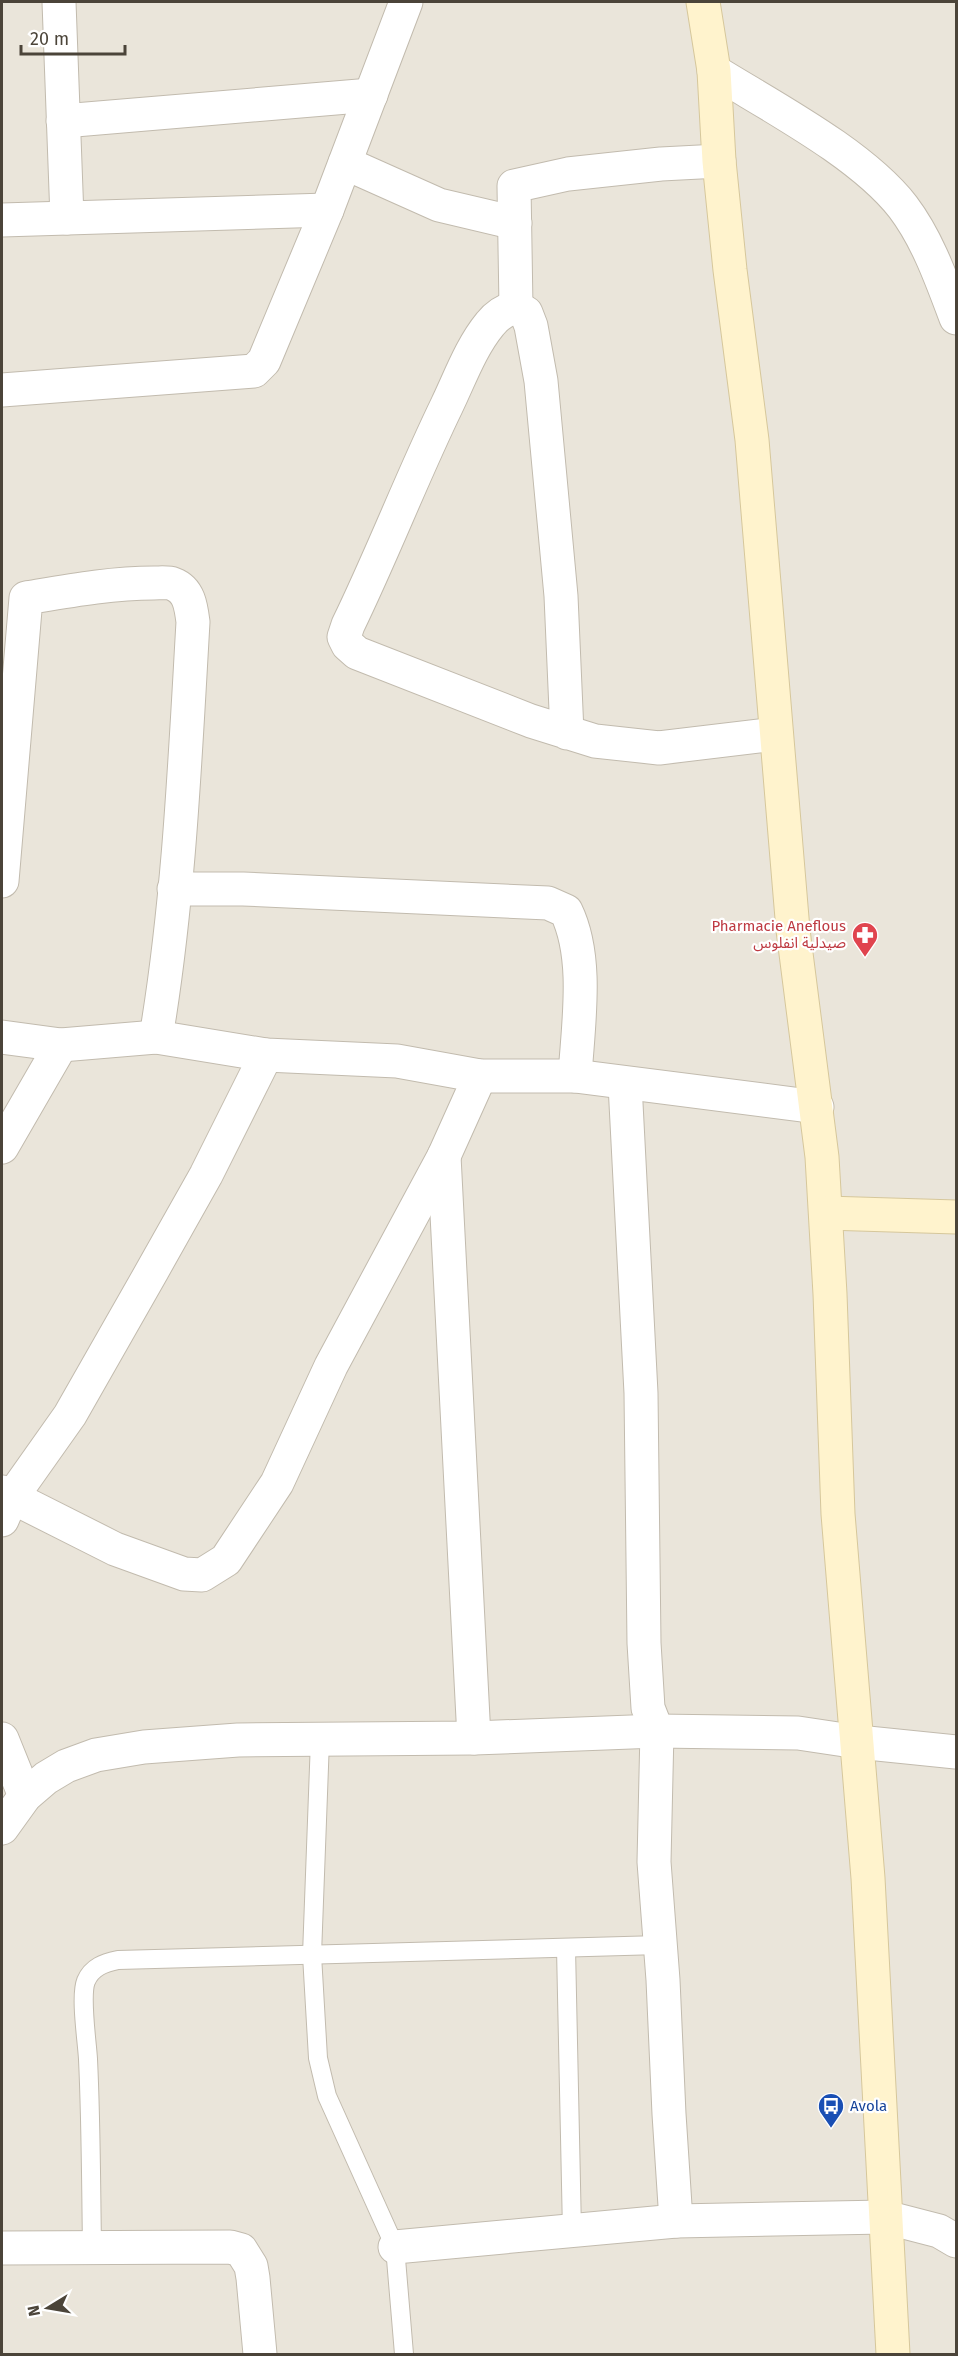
<svg xmlns="http://www.w3.org/2000/svg" width="958" height="2356" font-family="'Fira Sans','Noto Sans Arabic',sans-serif">
	<rect width="100%" height="100%" fill="#f6f3ec"/>
	<rect fill="#eae5da" x="2" y="2" width="954" height="2352"/>
	<g fill="none" stroke-linecap="round" stroke-linejoin="round">
		<g stroke="#c2bbae" stroke-width="20">
			<g id="lane">
				<polyline points="320,1740 312,1955 318,2058 327,2096 395,2247 404,2354"/>
				<polyline points="566,1948 572,2231"/>
				<path d="M92 2246C91 2184 91 2121 88 2059 87 2041 80 1996 86 1981 92 1967 104 1963 118 1960L660 1945"/>
			</g>
		</g>
		<g stroke="#c2bbae" stroke-width="35">
			<g id="street">
				<polyline points="59,2 67,218"/>
				<path d="M714 71C772 107 862 154 903 207 928 240 942 281 956 318"/>
				<polyline points="63,121 371,95"/>
				<polyline points="345,163 439,205 515,223"/>
				<polyline points="2,220 327,210"/>
				<polyline points="516,307 514,186 568,174 661,164 719,161"/>
				<polyline points="2,390 254,371 264,361 327,210 406,2"/>
				<path d="M567 733 561 596 541 381 531 326 526 313 516 307C505 310 497 315 490 324 471 347 460 378 447 405 412 477 383 553 348 625L344 637 348 645 357 653 531 721 595 741 659 748 776 734"/>
				<path d="M2 881 26 598C68 591 111 583 154 583 160 583 168 582 173 584 189 590 191 606 193 622 185 760 179 900 156 1037"/>
				<path d="M174 889H243L548 903 566 911C589 958 578 1025 575 1076"/>
				<polyline points="2,1037 61,1045 156,1037 266,1055 397,1061 480,1076 575,1076 817,1107"/>
				<polyline points="2,1147 61,1045"/>
				<polyline points="444,1156 474,1738"/>
				<polyline points="2,1492 115,1549 184,1574 202,1575 226,1560 277,1483 331,1366 444,1156 480,1076"/>
				<polyline points="2,1520 12,1497 70,1415 152,1271 206,1175 266,1055"/>
				<polyline points="2,1739 25,1796"/>
				<polyline points="2,1828 25,1796 46,1778 66,1766 96,1755 144,1747 238,1740 474,1738 657,1731 798,1733 858,1742 956,1752"/>
				<polyline points="676,2221 885,2217 939,2231 956,2241"/>
				<polyline points="395,2247 676,2221 669,2114 663,1980 654,1862 657,1731 648,1708 644,1643 641,1393 625,1084"/>
				<polyline points="2,2248 230,2247 241,2250 251,2266 253,2278 260,2354"/>
			</g>
		</g>
		<g stroke="#d6c79b" stroke-width="35">
			<g id="secondary">
				<polyline points="703,2 714,71 719,161 730,270 752,440 793,930 822,1157 830,1294 838,1514 868,1878 893,2354"/>
				<polyline points="826,1213 956,1217"/>
			</g>
		</g>
		<use href="#lane" stroke="#fff" stroke-width="18"/>
		<use href="#street" stroke="#fff" stroke-width="33"/>
		<use href="#secondary" stroke="#fff3cd" stroke-width="33"/>
	</g>
	<defs>
		<g id="pharmacy-pin" transform="scale(1.35)"><path d="M0 17L-7.5 6A9.5 9.5 0 1 1 7.5 6Z" fill="#e0444e" stroke="#fff"/><path d="M-2-6h4v4h4v4h-4v4h-4v-4h-4v-4h4Z" fill="#fff"/></g>
		<g id="bus-pin" transform="scale(1.35)"><path d="M0 17L-7.5 6A9.5 9.5 0 1 1 7.5 6Z" fill="#1a4fb4" stroke="#fff"/><path d="M-5-6H5V4H4V6H2V4H-2V6H-4V4H-5ZM-3.5-4V0h7V-4ZM-3.5 1.2v1.5H-2V1.2ZM2 1.2v1.5H3.5V1.2Z" fill="#fff"/></g>
	</defs>
	<g fill-rule="evenodd">
		<use href="#pharmacy-pin" x="865" y="935"/>
		<use href="#bus-pin" x="831" y="2106"/>
	</g>
	<g text-anchor="middle" stroke-width="4.5" stroke-linejoin="round" paint-order="stroke">
		<g font-size="15" fill="#be3a42" stroke="#fff" text-anchor="end">
			<text x="846" y="931">Pharmacie Aneflous<tspan x="846" dy="17">صيدلية انفلوس</tspan></text>
		</g>
		<g font-size="15" fill="#164399" stroke="#fff" text-anchor="start">
			<text x="850" y="2111">Avola</text>
		</g>
	</g>
	<rect width="958" height="2356" fill="none" stroke="#4b4439" stroke-width="6"/>
	<g transform="translate(48 2308) rotate(259)" stroke="#ffffff" stroke-width="4.5" paint-order="stroke">
	<path d="M0-4.5L10 22L0 15L-10 22Z" fill="#4b4439"/>
	<text y="-9" font-size="16" font-weight="bold" text-anchor="middle" fill="#4b4439">N</text>
	</g>
	<path d="M21 45v9h104v-9" fill="none" stroke="#4b4439" stroke-width="3"/>
	<text x="30" y="45" font-size="18" fill="#4b4439" stroke="#ffffff" stroke-width="4.5" paint-order="stroke">20 m</text>
</svg>
